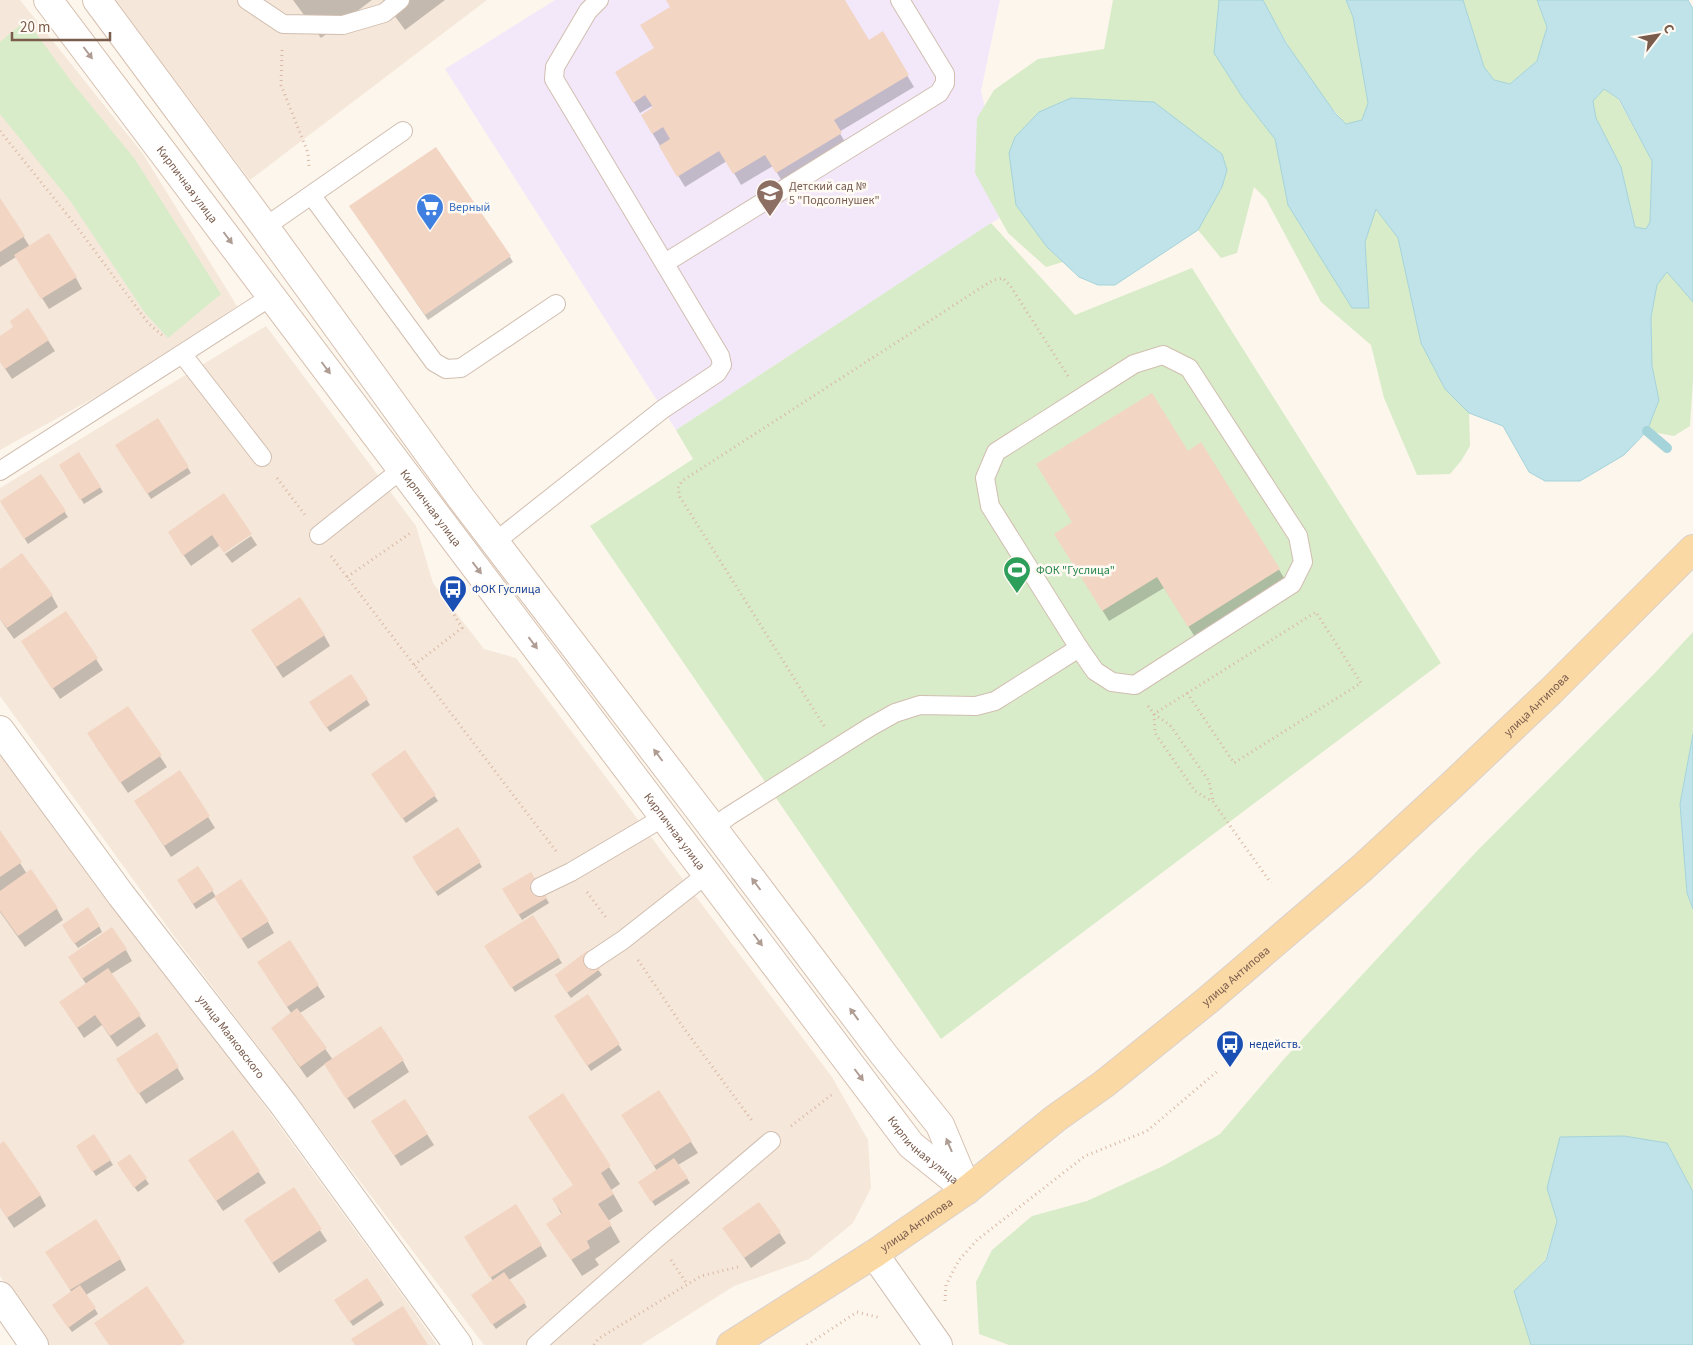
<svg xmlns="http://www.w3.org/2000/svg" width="1693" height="1345" font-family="'Source Sans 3',sans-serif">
	<rect width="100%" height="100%" fill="#fdf6ec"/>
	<g fill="#f5e8da">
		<polygon points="0,0 20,0 143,154 237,306 155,364 0,450"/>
		<polygon points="115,0 487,0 250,180"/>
		<polygon points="266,326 416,526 433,583 484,649 516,658 832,1077 868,1140 871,1188 853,1223 809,1259 734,1286 641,1345 484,1345 174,936 0,696 0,488"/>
		<polygon points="0,741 415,1313 437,1345 49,1345 0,1276"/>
	</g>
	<polygon fill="#f3e8fa" points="555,0 1000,0 981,91 1010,211 676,430 445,69"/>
	<g fill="#d8ecc9">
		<polygon points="1113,0 1219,0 1243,98 1275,139 1288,205 1353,308 1369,308 1365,242 1376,209 1398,238 1421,343 1445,389 1469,413 1470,446 1461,461 1450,474 1417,475 1384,398 1371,345 1321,302 1266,199 1254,187 1237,253 1221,258 1198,230 1222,187 1047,247 1063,262 1046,267 1008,233 975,173 977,118 994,90 1038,59 1104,49"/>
		<path d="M1263 0H1346L1353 17 1368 103 1362 121 1346 124C1312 88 1286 44 1263 0Z"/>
		<polygon points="1463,0 1537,0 1547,27 1537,61 1510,84 1494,80 1484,67"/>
		<polygon points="23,23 26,26 29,24 74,85 134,158 221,294 168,338 145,313 71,202 0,114 0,42"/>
		<polygon points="1604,89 1618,99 1652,161 1650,222 1646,229 1635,227 1621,167 1596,118 1593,101"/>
		<polygon points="991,223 1075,315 1192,268 1441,663 941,1039 590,526 693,459 676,430"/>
		<polygon points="1667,271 1693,302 1693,380 1690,426 1674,436 1647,431 1659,400 1652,366 1651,317 1657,285"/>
		<polygon points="1693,632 1693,734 1680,804 1687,893 1693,909 1693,1192 1667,1143 1547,1188 1557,1221 1545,1260 1514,1291 1531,1345 1009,1345 979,1334 976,1282 992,1250 1032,1216 1087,1201 1163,1166 1220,1134 1284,1059 1477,851 1653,675"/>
	</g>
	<g fill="#bfe3e8" stroke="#a5d3da" fill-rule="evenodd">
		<path d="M1219 0H1263L1286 43 1335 113 1346 124 1362 120 1368 103 1353 17 1346 0H1463L1484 67 1494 80 1510 84 1537 61 1547 27 1537 0H1688L1693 9V302L1667 272 1657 285 1651 317 1652 366 1659 400 1647 431 1624 455 1580 481H1545L1529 472 1503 426 1469 413 1445 389 1421 343 1398 238 1376 209 1365 242 1369 308H1352L1288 205 1275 139 1243 98 1214 53ZM1604 89 1619 99 1652 161 1650 222 1646 229 1635 227 1621 167 1596 118 1593 101Z"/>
		<polygon points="1071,98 1154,102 1222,154 1227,170 1222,187 1198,230 1115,285 1098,285 1079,277 1047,247 1016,205 1009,153 1015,137 1039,112"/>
		<polygon points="1693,734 1693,909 1687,893 1680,804"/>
		<polygon points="1624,1136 1667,1143 1693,1192 1693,1345 1531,1345 1514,1291 1546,1260 1557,1221 1547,1188 1560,1137"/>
	</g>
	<g fill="#0003">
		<polygon points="293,0 372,0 321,38"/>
		<polygon points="383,0 445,0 405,30"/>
		<polygon points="667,0 843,0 868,41 882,33 914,87 839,132 847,145 783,183 773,166 741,185 727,161 685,187 642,116 654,108 652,106 640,113 616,72 655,49 671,8"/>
		<polygon points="0,200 30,247 76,278 82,289 49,309 16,257 0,267"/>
		<polygon points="354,212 510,257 513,262 428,320"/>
		<polygon points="28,310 55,351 12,379 0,361 0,337 15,327"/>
		<polygon points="158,420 191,473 151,499 117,446"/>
		<polygon points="1201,444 1286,581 1195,637 1164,588 1109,621 1062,545"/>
		<polygon points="79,454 103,492 84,504 60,466"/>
		<polygon points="41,476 68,517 28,544 1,502"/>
		<polygon points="223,495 219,546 191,566 176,544"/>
		<polygon points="251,536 257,545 232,563 225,554"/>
		<polygon points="0,571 52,596 58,607 14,639 0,619"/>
		<polygon points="66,612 103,670 60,699 29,652"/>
		<polygon points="324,635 330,646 283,678 259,641"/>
		<polygon points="351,675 370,705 330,732 313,707"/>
		<polygon points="128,708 167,767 128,793 95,745"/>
		<polygon points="404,752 438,801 406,823 375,779"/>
		<polygon points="180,772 215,828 171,857 142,812"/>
		<polygon points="0,832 27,874 57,909 63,920 25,947 0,912"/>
		<polygon points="479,862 482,867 438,896 416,863"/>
		<polygon points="198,868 216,897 268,922 274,933 248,949 215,897 196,909 181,885"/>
		<polygon points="531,873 549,903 522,920 504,890"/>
		<polygon points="532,916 562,963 515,992 489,951"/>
		<polygon points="99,926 102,932 78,948 66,931"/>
		<polygon points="290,942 325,997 300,1013 333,1060 403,1061 409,1072 354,1109 325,1064 307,1078 272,1028 291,1013 265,973"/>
		<polygon points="126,950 132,961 111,974 146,1026 117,1047 102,1025 84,1038 60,1002 86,984 76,968"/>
		<polygon points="586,953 602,975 571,998 559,981"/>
		<polygon points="587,996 622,1050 591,1071 559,1022"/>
		<polygon points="157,1034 184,1079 146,1104 124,1070"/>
		<polygon points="659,1092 698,1153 678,1165 690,1183 655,1206 643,1187 657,1171 629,1126"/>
		<polygon points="562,1095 620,1184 611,1190 623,1211 608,1221 620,1242 595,1259 599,1265 582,1276 548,1224 562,1215 553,1199 574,1186 529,1117"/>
		<polygon points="232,1132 266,1183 223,1211 196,1171"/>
		<polygon points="379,1132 427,1134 434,1145 401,1166"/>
		<polygon points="0,1146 40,1195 46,1206 14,1228 0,1207"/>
		<polygon points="80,1151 110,1160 113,1165 96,1176"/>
		<polygon points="129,1156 149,1184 138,1192 121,1169"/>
		<polygon points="293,1189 327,1241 279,1273 252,1232"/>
		<polygon points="724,1228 779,1232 786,1243 751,1268"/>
		<polygon points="541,1246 547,1256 509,1280 527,1307 496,1329 476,1300 493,1281 472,1248"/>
		<polygon points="47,1252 120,1259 126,1270 86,1295 98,1314 72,1332 57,1311 72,1293"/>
		<polygon points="381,1300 384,1305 353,1326 339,1306"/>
	</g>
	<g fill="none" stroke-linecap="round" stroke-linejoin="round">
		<polyline stroke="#a5d3da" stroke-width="10" points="1647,431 1667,448"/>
	</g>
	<g fill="#f3d5c3">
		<polygon points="666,0 845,0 869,40 883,31 909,75 834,120 842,133 776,173 765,155 733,174 719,151 677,177 659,146 670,139 663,127 652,134 641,115 653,107 645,95 633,103 615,72 654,48 640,25 670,7"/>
		<polygon points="436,147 511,256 425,315 349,206"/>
		<polygon points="0,198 25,236 0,252"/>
		<polygon points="49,233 77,277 41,299 14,255"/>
		<polygon points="28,308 49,340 5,369 0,362 0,336 13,327 10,321"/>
		<polygon points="1152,393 1188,451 1201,442 1280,569 1188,627 1157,577 1102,611 1054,534 1072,522 1036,464"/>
		<polygon points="158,418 189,467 147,494 115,445"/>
		<polygon points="79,452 101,487 80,500 59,465"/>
		<polygon points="41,474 66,511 24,539 0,501"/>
		<polygon points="224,493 252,534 224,553 212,535 183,556 168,532"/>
		<polygon points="22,553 53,595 7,628 0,619 0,569"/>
		<polygon points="300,597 325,635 276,667 251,630"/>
		<polygon points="66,611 98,658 52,689 21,641"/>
		<polygon points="351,674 368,699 326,728 309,702"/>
		<polygon points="128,706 162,755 120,783 87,733"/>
		<polygon points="405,750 436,795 402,819 371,774"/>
		<polygon points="180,770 210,816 164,846 134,801"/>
		<polygon points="458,827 481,862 435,892 412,857"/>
		<polygon points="0,830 22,862 0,877"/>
		<polygon points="198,866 214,890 193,904 177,880"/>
		<polygon points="31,869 58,908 18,936 0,911 0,891"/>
		<polygon points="531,872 547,898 518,915 502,889"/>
		<polygon points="241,879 269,921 241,939 214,897"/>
		<polygon points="88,907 100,926 74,944 62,925"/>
		<polygon points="533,915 560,957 511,988 484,946"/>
		<polygon points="112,927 127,949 82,979 68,957"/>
		<polygon points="290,940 319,985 287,1007 257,962"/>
		<polygon points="587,951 600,969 567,993 555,975"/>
		<polygon points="108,968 141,1015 110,1036 95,1015 77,1028 59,1002"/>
		<polygon points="588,994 620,1044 587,1066 554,1016"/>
		<polygon points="297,1008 327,1048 300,1067 271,1028"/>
		<polygon points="381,1026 404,1060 346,1099 324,1064"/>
		<polygon points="157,1032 179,1067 138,1094 116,1059"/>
		<polygon points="659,1090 692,1141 654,1166 621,1115"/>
		<polygon points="563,1093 611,1166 601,1173 614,1194 598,1204 612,1225 587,1241 590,1248 571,1260 546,1224 562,1213 552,1199 573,1185 528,1117"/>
		<polygon points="405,1099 428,1134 394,1156 371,1121"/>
		<polygon points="233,1130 260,1171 216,1201 188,1160"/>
		<polygon points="94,1134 111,1160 92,1172 76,1146"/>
		<polygon points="4,1141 41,1195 7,1218 0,1207 0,1144"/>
		<polygon points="130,1154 147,1178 134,1188 117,1163"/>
		<polygon points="674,1158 688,1178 651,1202 638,1182"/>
		<polygon points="294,1187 322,1229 272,1263 244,1220"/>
		<polygon points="759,1202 781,1232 744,1258 722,1228"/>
		<polygon points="516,1204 542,1245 490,1278 464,1237"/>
		<polygon points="96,1219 121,1259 70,1290 45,1252"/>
		<polygon points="504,1272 526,1302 492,1325 471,1295"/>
		<polygon points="367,1278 382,1300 349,1322 334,1300"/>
		<polygon points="80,1285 96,1308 68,1328 52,1305"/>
		<polygon points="147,1286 185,1342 181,1345 109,1345 94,1323"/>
		<polygon points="403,1306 428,1345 355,1345 351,1339"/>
	</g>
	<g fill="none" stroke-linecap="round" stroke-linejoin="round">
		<g stroke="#d1beb0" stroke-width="20">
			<g id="lane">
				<polyline points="247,0 283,24 343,25 384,13 400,0"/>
				<polyline points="312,196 434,362 446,369 461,368 556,304"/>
				<polyline points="265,227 403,131"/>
				<polyline points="665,263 939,93 945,83 945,74 900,0"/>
				<polyline points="183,355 262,457"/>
				<polygon points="1163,355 1189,368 1298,536 1303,562 1292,584 1135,685 1112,682 1095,671 1079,648 990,506 985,478 996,452 1134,364"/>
				<polyline points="0,471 272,296"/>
				<polyline points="319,535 402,469"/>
				<polyline points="495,542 663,409 717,373 722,365 720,356 554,79 555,67 588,11 599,0"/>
				<polyline points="713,828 729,816 870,727 895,713 920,705 976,706 995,701 1079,648"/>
				<polyline points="540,887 571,872 664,817"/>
				<polyline points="593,960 623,940 707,874"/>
				<polyline points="536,1345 657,1238 771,1141"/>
			</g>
		</g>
		<g stroke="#d1beb0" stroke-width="30">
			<g id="street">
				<path id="s1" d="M0 730 121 895 284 1105 458 1345"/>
				<polyline points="874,1254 938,1345"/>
				<polyline points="0,1296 34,1345"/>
			</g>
		</g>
		<g stroke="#d6c0b0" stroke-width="30">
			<g id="secondary">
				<path id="s2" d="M48 0 911 1145 967 1190"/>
				<polyline points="97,0 265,227 461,498 713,828 884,1055 940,1125 966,1187"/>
			</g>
		</g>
		<g stroke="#dad1cd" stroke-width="30">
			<g id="primary">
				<path id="s3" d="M731 1345 874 1254 967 1190 1056 1118 1104 1084 1208 1000 1362 868 1452 785 1550 692 1693 549"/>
			</g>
		</g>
		<g stroke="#d9b8a5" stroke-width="3" stroke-dasharray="1 4" stroke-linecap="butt">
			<polyline points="282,50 281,85 308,153 309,166"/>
			<polyline points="0,131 77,227 148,323 163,336"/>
			<polyline points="277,478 305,515"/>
			<polyline points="331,556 556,851"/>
			<polyline points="347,577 412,532"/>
			<polyline points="414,665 462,628 453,613"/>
			<polyline points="1187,693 1234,763 1361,683 1316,612 1154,714 1155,733 1195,791 1213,802 1271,883"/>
			<polyline points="1148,706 1154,714 1170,725 1209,781 1213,801"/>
			<polyline points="824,726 680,497 678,488 682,481 993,280 1003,278 1011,287 1068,376"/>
			<polyline points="587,892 607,919"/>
			<polyline points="638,960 683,1027 753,1122"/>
			<polyline points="791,1126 834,1093"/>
			<polyline points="671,1260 687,1284"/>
			<polyline points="945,1301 946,1285 959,1260 977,1240 1085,1156 1147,1131 1219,1070"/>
			<polyline points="594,1345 598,1339 701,1276 742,1266"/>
			<polyline points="807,1345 857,1312 881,1318"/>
		</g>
		<use href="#lane" stroke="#fff" stroke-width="18"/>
		<use href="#street" stroke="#fff" stroke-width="28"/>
		<use href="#secondary" stroke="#fff" stroke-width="28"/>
		<use href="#primary" stroke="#fbd9a5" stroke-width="28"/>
	</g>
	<defs><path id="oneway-solid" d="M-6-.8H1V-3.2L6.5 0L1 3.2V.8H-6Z" transform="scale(1.25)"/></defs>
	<g fill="#af9d94">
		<use href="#oneway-solid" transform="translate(88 53) rotate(53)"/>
		<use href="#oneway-solid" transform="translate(228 238) rotate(53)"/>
		<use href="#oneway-solid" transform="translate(326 368) rotate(53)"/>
		<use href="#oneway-solid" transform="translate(477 568) rotate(53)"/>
		<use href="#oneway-solid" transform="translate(533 643) rotate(53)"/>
		<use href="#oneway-solid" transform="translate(658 755) rotate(-127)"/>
		<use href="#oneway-solid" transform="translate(756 884) rotate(-127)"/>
		<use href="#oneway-solid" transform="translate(758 940) rotate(53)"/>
		<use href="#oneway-solid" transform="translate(854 1014) rotate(-126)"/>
		<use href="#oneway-solid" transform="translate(859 1075) rotate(53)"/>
		<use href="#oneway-solid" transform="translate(949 1145) rotate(-113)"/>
	</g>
	<defs>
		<g id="school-pin" transform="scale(1.4375)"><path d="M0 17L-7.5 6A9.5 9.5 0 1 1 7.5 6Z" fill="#8d6e63" stroke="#fffaf3"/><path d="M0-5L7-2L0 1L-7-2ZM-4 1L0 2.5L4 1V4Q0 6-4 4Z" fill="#fff"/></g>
		<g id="supermarket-pin" transform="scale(1.4375)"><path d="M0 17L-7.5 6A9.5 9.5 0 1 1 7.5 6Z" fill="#3f7fe0" stroke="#fffaf3"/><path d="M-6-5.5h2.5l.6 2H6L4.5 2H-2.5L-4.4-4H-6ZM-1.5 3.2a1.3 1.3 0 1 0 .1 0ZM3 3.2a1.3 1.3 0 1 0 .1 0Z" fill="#fff"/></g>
		<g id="stadium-pin" transform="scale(1.4375)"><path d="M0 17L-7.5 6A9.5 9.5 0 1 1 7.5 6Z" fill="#2e9e5b" stroke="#fffaf3"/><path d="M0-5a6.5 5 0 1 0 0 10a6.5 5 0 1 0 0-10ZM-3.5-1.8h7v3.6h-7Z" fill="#fff"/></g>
		<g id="bus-pin" transform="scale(1.4375)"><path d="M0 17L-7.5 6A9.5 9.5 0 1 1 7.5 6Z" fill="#1a4fb4" stroke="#fffaf3"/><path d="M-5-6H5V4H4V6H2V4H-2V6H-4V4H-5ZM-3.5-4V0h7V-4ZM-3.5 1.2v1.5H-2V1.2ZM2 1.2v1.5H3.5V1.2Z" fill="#fff"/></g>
	</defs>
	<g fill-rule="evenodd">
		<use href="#school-pin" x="770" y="193"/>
		<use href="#supermarket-pin" x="430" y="207"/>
		<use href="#stadium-pin" x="1017" y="570"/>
		<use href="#bus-pin" x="453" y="589"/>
		<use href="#bus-pin" x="1230" y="1044"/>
	</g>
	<g text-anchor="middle" stroke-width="5" stroke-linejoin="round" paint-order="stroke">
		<g font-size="12" fill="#7a5c4d" stroke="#fffaf3">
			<text dy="4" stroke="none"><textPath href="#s2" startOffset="231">Кирпичная улица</textPath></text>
			<text dy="4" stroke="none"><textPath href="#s2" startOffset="636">Кирпичная улица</textPath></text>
			<text dy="4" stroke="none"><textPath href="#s3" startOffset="1031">улица Антипова</textPath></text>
			<text dy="4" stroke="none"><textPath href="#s2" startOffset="1041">Кирпичная улица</textPath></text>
			<text dy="4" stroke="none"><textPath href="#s3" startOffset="626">улица Антипова</textPath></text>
			<text dy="4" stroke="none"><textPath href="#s1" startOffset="384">улица Маяковского</textPath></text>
			<text dy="4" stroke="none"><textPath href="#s2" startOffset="1446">Кирпичная улица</textPath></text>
			<text dy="4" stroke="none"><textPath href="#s3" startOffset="221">улица Антипова</textPath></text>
		</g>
		<g font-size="12" fill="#785e54" stroke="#fffaf3" text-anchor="start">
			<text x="789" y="190">Детский сад №<tspan x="789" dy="14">5 "Подсолнушек"</tspan></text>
		</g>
		<g font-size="12" fill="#366cbe" stroke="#fffaf3" text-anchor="start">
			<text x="449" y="211">Верный</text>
		</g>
		<g font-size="12" fill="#27864d" stroke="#fffaf3" text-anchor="start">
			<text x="1036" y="574">ФОК "Гуслица"</text>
		</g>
		<g font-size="12" fill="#164399" stroke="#fffaf3" text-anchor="start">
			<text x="472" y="593">ФОК Гуслица</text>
			<text x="1249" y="1048">недейств.</text>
		</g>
	</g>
	<g transform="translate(1658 35) rotate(59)" stroke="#fffaf3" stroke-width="4" paint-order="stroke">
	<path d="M0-4L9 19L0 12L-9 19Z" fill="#7a5c4d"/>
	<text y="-8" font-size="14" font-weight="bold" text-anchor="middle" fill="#7a5c4d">С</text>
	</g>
	<path d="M12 32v8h98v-8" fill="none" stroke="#7a5c4d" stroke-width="2.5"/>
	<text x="20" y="32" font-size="15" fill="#7a5c4d" stroke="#fffaf3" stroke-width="4" paint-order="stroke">20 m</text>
</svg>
